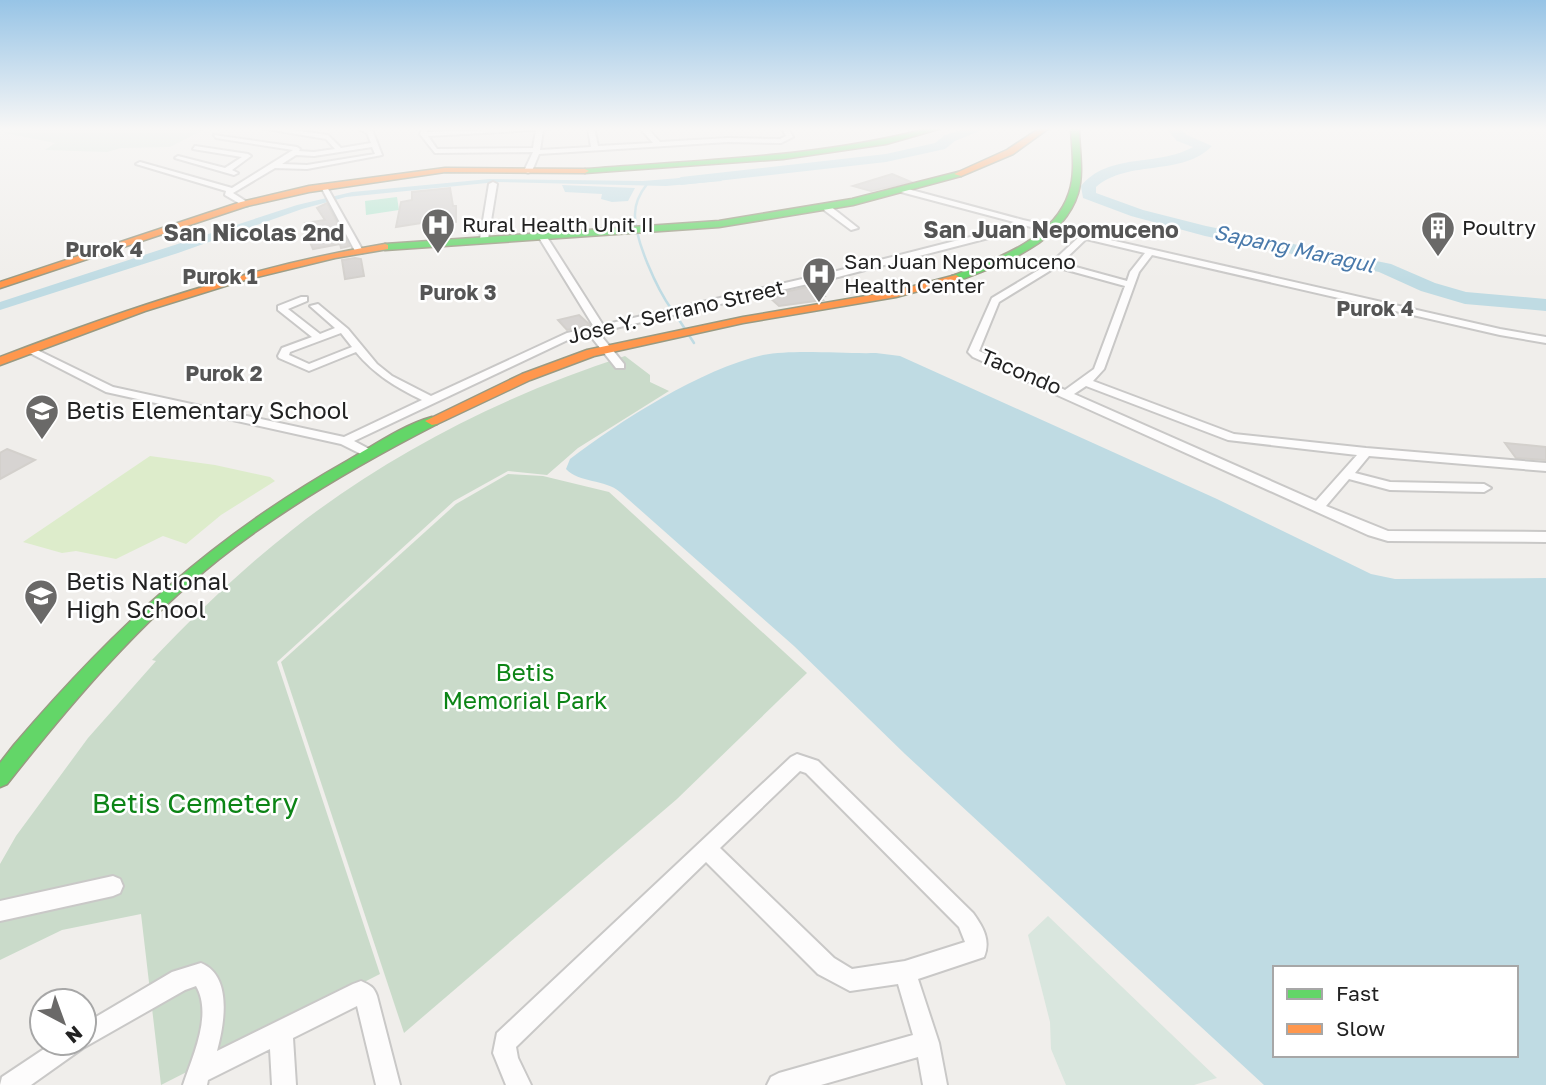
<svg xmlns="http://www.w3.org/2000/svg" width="1546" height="1085" font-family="'Golos Text',sans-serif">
	<rect width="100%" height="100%" fill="#f0eeeb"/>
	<polygon fill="#ddeccb" points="150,456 215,465 270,477 275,481 221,515 186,544 163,536 116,559 76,551 62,553 23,542"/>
	<g fill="#d9e6de">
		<polygon points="21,128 207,128 170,147 121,148 107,152 45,150 55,143 5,133"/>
		<polygon points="1048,916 1217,1078 1194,1085 1066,1085 1051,1049 1050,1022 1028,935"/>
	</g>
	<g fill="#cadbca">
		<path d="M625 356 650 375V382L669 391 578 448 547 475 508 471 454 501 277 662 380 974 161 1085 141 914 62 930 0 960V864L16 836 88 738 156 661 152 660C196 614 242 569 292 530 389 453 507 394 625 356Z"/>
		<polygon points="508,474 543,476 609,492 807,673 677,799 404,1033 281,662 456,504"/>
	</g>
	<polygon fill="#b7e6d2" points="397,197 399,210 366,215 365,201"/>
	<g fill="#bfdbe3" fill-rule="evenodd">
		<polygon points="717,175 722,181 666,186 497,182 346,197 302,209 178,253 0,310 0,302 297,205 352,192 489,179 643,181"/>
		<polygon points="562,185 635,188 628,201 612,202 601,199 602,194 565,192"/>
		<path d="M876 353 900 356 1217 499 1371 574 1395 579 1546 578V1085H1264L905 754 794 646 620 492C605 479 579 483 566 469L570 459C620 421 701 369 763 355 794 349 843 354 876 353ZM1275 968H1516V1055H1275Z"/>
	</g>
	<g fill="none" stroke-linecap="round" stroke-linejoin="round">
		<g stroke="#bfdbe3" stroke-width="2.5">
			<path d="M647 184C640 193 635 202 635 214 634 239 657 289 672 310"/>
			<polyline points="674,312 694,343"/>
		</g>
		<g fill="#bfdbe3" fill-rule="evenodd">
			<polygon points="968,128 987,128 955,141 945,149 886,162 681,185 674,181 681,177 886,154 935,143 945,135"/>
			<path d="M1166 128H1179L1187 135 1212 146C1182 177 1128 159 1096 187V193L1143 210 1206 226 1391 264 1435 283 1466 292 1546 299V311L1465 304 1421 291 1379 272 1205 236 1131 216 1083 198 1081 186C1109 152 1158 167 1193 147L1177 141Z"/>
		</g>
	</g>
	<g fill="#d7d4d2" stroke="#d3d0cc" stroke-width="2">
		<polygon points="892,174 911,182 871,191 853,186"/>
		<polygon points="450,188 453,206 456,206 456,222 434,225 434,221 396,227 401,202 412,200 412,192"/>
		<polygon points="327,203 349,246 350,246 341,248 340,244 313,249 304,228 307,228 305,223 325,220 317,208"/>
		<polygon points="355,258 361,259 364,276 345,279 342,260"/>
		<polygon points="815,285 823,293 825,296 820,297 823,300 779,306 768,296"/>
		<polygon points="579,315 590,325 567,330 558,320"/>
		<polygon points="1505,443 1546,447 1546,460 1516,458"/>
		<polygon points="7,449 35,460 0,479 0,453"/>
	</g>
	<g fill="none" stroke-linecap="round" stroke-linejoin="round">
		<g stroke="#c9c8c7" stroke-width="4">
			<g id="street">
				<path d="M261 128H278L328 135 341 148 371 143 367 133 357 128H366L373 132 382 155 307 169 275 168 233 193 247 202V206H244L225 195 226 191 136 164 140 162 232 188 293 150 216 138 214 135 297 147 300 149 299 151 314 152 335 149 326 139ZM372 147 375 154 307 165 282 164 296 155 314 156Z"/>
				<path d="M423 128H429L427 132 550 128 543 130 540 150 591 147 588 128H594L598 146 653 143 640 128H647L660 142 728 138 780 139 786 136 782 128H788L793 137 781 143 728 142 539 154 532 171 528 173 524 171 533 152 435 153 420 134ZM536 130 533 148 437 149 428 136Z"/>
				<polygon points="195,146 248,154 251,156 232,170 238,173 234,175 175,158 178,156 225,168 242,157 193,149"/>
				<polygon points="493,182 497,184 488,239 484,242 480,239 489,184"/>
				<polygon points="320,185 327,187 363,251 362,253 355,251"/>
				<path d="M904 188 1023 220 1500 329 1546 337V343L1500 335 1152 255 1139 272 1104 369 1093 381 1234 434 1366 448 1546 463V471L1369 456 1355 473 1390 482 1484 484 1491 488 1484 492 1390 490 1349 479 1326 506 1388 531 1546 532V542L1388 541 1368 535 973 357 968 352 992 298 1052 262 1078 238 1023 225 1004 234 838 277 598 332 624 364V368H616L589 334 574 337 354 441 371 450 373 453 367 457 341 444 106 392 24 350 29 347 33 348 113 387 344 437 422 400C396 387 375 375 356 352L309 371 279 358 278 356 282 348 312 337 278 310V306L301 297H307V301L288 309 320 334 335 328 310 306 318 304 348 329 377 364 392 376 431 396 567 333 594 327 538 236 539 234H545L603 325 837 271 998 230 1014 222 901 192 900 190ZM1086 239 1145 253 1130 272 1127 281 1061 263ZM1056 267 1125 286 1094 369 1065 390 979 351 999 302ZM341 333 352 347 309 364 289 355 290 352ZM1086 386 1228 440 1357 455 1316 501 1074 394Z"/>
				<polygon points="824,206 830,206 858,228 851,230 824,210"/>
				<path d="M797 754 818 761 973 913C983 927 991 940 984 957L918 979 939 1043 947 1085H923L918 1057 821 1085H767L771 1077 779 1073 913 1035 898 984 850 991 818 974 706 862 516 1047 518 1058 531 1085H506L493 1053 497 1033 791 757ZM800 771 806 773 959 927 965 942 905 961 852 969 834 958 720 848Z"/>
				<polygon points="113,876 120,879 123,886 120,893 113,896 0,921 0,901"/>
				<path d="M201 963C233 976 224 1025 217 1051L353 984 361 981C370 985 374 987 377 996L400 1085H376L357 1006 293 1038 296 1085H272L270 1049 208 1080 207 1085H183C192 1057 213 1015 196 986L185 990 83 1048 31 1085H0L2 1077 53 1043H84V1024L172 972Z"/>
			</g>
		</g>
		<g stroke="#999a82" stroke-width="3">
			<g id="fast">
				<path d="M930 128H942L886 144 783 159 585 173 581 171 585 169C700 160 817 158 930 128Z"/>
				<path d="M1071 128H1079C1079 149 1084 172 1078 193 1063 242 1003 264 960 280H952V276C994 260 1054 240 1069 193 1076 173 1072 149 1071 128Z"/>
				<polygon points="958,172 961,172 961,176 853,205 719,227 385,250 380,247 385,244 719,221 852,199"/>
				<path d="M432 417 439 421 437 424C361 463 286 506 219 559 138 624 71 703 7 784L0 787V763L14 745C114 628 212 537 347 461 373 446 403 425 432 417Z"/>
			</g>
		</g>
		<g stroke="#999a82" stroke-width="3">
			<g id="slow">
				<polygon points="1040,128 1049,128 1013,154 961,176 954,174 1007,150"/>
				<polygon points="445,168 585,169 589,171 585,173 445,172 309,192 247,206 0,288 0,282 241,202 309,186"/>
				<path d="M385 244 388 245V249L335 258 241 281 145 311 0 365V357C126 309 252 266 385 244Z"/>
				<polygon points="956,275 961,278 960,280 896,297 743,323 594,356 530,380 437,424 432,425 425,421 522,374 587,350 743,317 895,291"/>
			</g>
		</g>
		<use href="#street" fill="#fdfcfc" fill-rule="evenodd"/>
		<use href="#fast" fill="#63d668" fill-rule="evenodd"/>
		<use href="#slow" fill="#ff974d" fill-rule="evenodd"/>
	</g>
	<linearGradient id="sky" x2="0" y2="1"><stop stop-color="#97c4e6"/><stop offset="0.46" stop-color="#f8f7f6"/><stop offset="1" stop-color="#f8f7f6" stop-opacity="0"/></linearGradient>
	<rect width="1546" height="280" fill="url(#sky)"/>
	<defs>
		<g id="hospital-pin" transform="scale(1.75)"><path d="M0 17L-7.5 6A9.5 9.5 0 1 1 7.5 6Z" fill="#6a6968" stroke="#fff"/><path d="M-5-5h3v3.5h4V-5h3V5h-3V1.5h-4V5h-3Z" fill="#fff"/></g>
		<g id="building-pin" transform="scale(1.75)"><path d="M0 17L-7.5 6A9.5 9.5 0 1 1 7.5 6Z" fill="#6a6968" stroke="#fff"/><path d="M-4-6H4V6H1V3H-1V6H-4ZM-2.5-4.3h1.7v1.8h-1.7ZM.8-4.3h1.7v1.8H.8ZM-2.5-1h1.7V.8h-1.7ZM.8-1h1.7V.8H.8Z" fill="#fff"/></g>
		<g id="school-pin" transform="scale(1.75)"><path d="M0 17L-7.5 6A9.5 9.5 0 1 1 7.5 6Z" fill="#6a6968" stroke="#fff"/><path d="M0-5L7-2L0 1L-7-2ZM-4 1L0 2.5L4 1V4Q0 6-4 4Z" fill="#fff"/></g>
	</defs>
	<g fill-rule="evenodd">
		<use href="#hospital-pin" x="438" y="225"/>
		<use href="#building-pin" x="1438" y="228"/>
		<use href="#hospital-pin" x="819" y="274"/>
		<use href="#school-pin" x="42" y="411"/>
		<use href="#school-pin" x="41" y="596"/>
	</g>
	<g text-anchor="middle" stroke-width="5" stroke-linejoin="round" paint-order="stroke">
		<g font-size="21" fill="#222" stroke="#fff" text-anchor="start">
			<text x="462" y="232">Rural Health Unit II</text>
			<text x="1462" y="235">Poultry</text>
			<text x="844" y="269">San Juan Nepomuceno<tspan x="844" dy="24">Health Center</tspan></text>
		</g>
		<g font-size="21" font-style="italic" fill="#4a7aab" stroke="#fff">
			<text transform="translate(1294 249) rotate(12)" y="7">Sapang Maragul</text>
		</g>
		<g font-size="21" font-weight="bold" fill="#555" stroke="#fff">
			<text x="104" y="257">Purok 4</text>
			<text x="220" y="284">Purok 1</text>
			<text x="458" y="300">Purok 3</text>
			<text x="1375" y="316">Purok 4</text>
			<text x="224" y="381">Purok 2</text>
		</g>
		<g font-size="21" fill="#222" stroke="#fff">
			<text transform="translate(676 312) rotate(-13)" y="7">Jose Y. Serrano Street</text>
			<text transform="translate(1021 372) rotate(23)" y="7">Tacondo</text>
		</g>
		<g font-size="23" font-weight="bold" fill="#555" stroke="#fff">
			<text x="1051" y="238">San Juan Nepomuceno</text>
			<text x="254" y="241">San Nicolas 2nd</text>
		</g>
		<g font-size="24" fill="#222" stroke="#fff" text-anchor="start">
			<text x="66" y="419">Betis Elementary School</text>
			<text x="66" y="590">Betis National<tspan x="66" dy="28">High School</tspan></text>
		</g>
		<g font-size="24" fill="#0c8416" stroke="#fff">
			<text x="525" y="681">Betis<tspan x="525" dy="28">Memorial Park</tspan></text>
		</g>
		<g font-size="28" fill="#0c8416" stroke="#fff">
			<text x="195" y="813">Betis Cemetery</text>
		</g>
	</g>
	<rect x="1273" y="966" width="245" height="91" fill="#ffffff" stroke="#a7a7a7" stroke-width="2"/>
	<rect x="1287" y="989" width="35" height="10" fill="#63d668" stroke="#a7a7a7" stroke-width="2"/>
	<text x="1336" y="1001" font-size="21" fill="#222222">Fast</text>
	<rect x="1287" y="1024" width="35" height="10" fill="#ff974d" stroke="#a7a7a7" stroke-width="2"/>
	<text x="1336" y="1036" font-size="21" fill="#222222">Slow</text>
	<g transform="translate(63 1022) rotate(139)"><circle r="33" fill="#ffffff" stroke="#a7a7a7" stroke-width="2"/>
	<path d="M0-5L12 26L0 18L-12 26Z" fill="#6a6968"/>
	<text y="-10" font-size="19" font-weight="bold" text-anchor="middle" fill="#222222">N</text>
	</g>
</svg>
